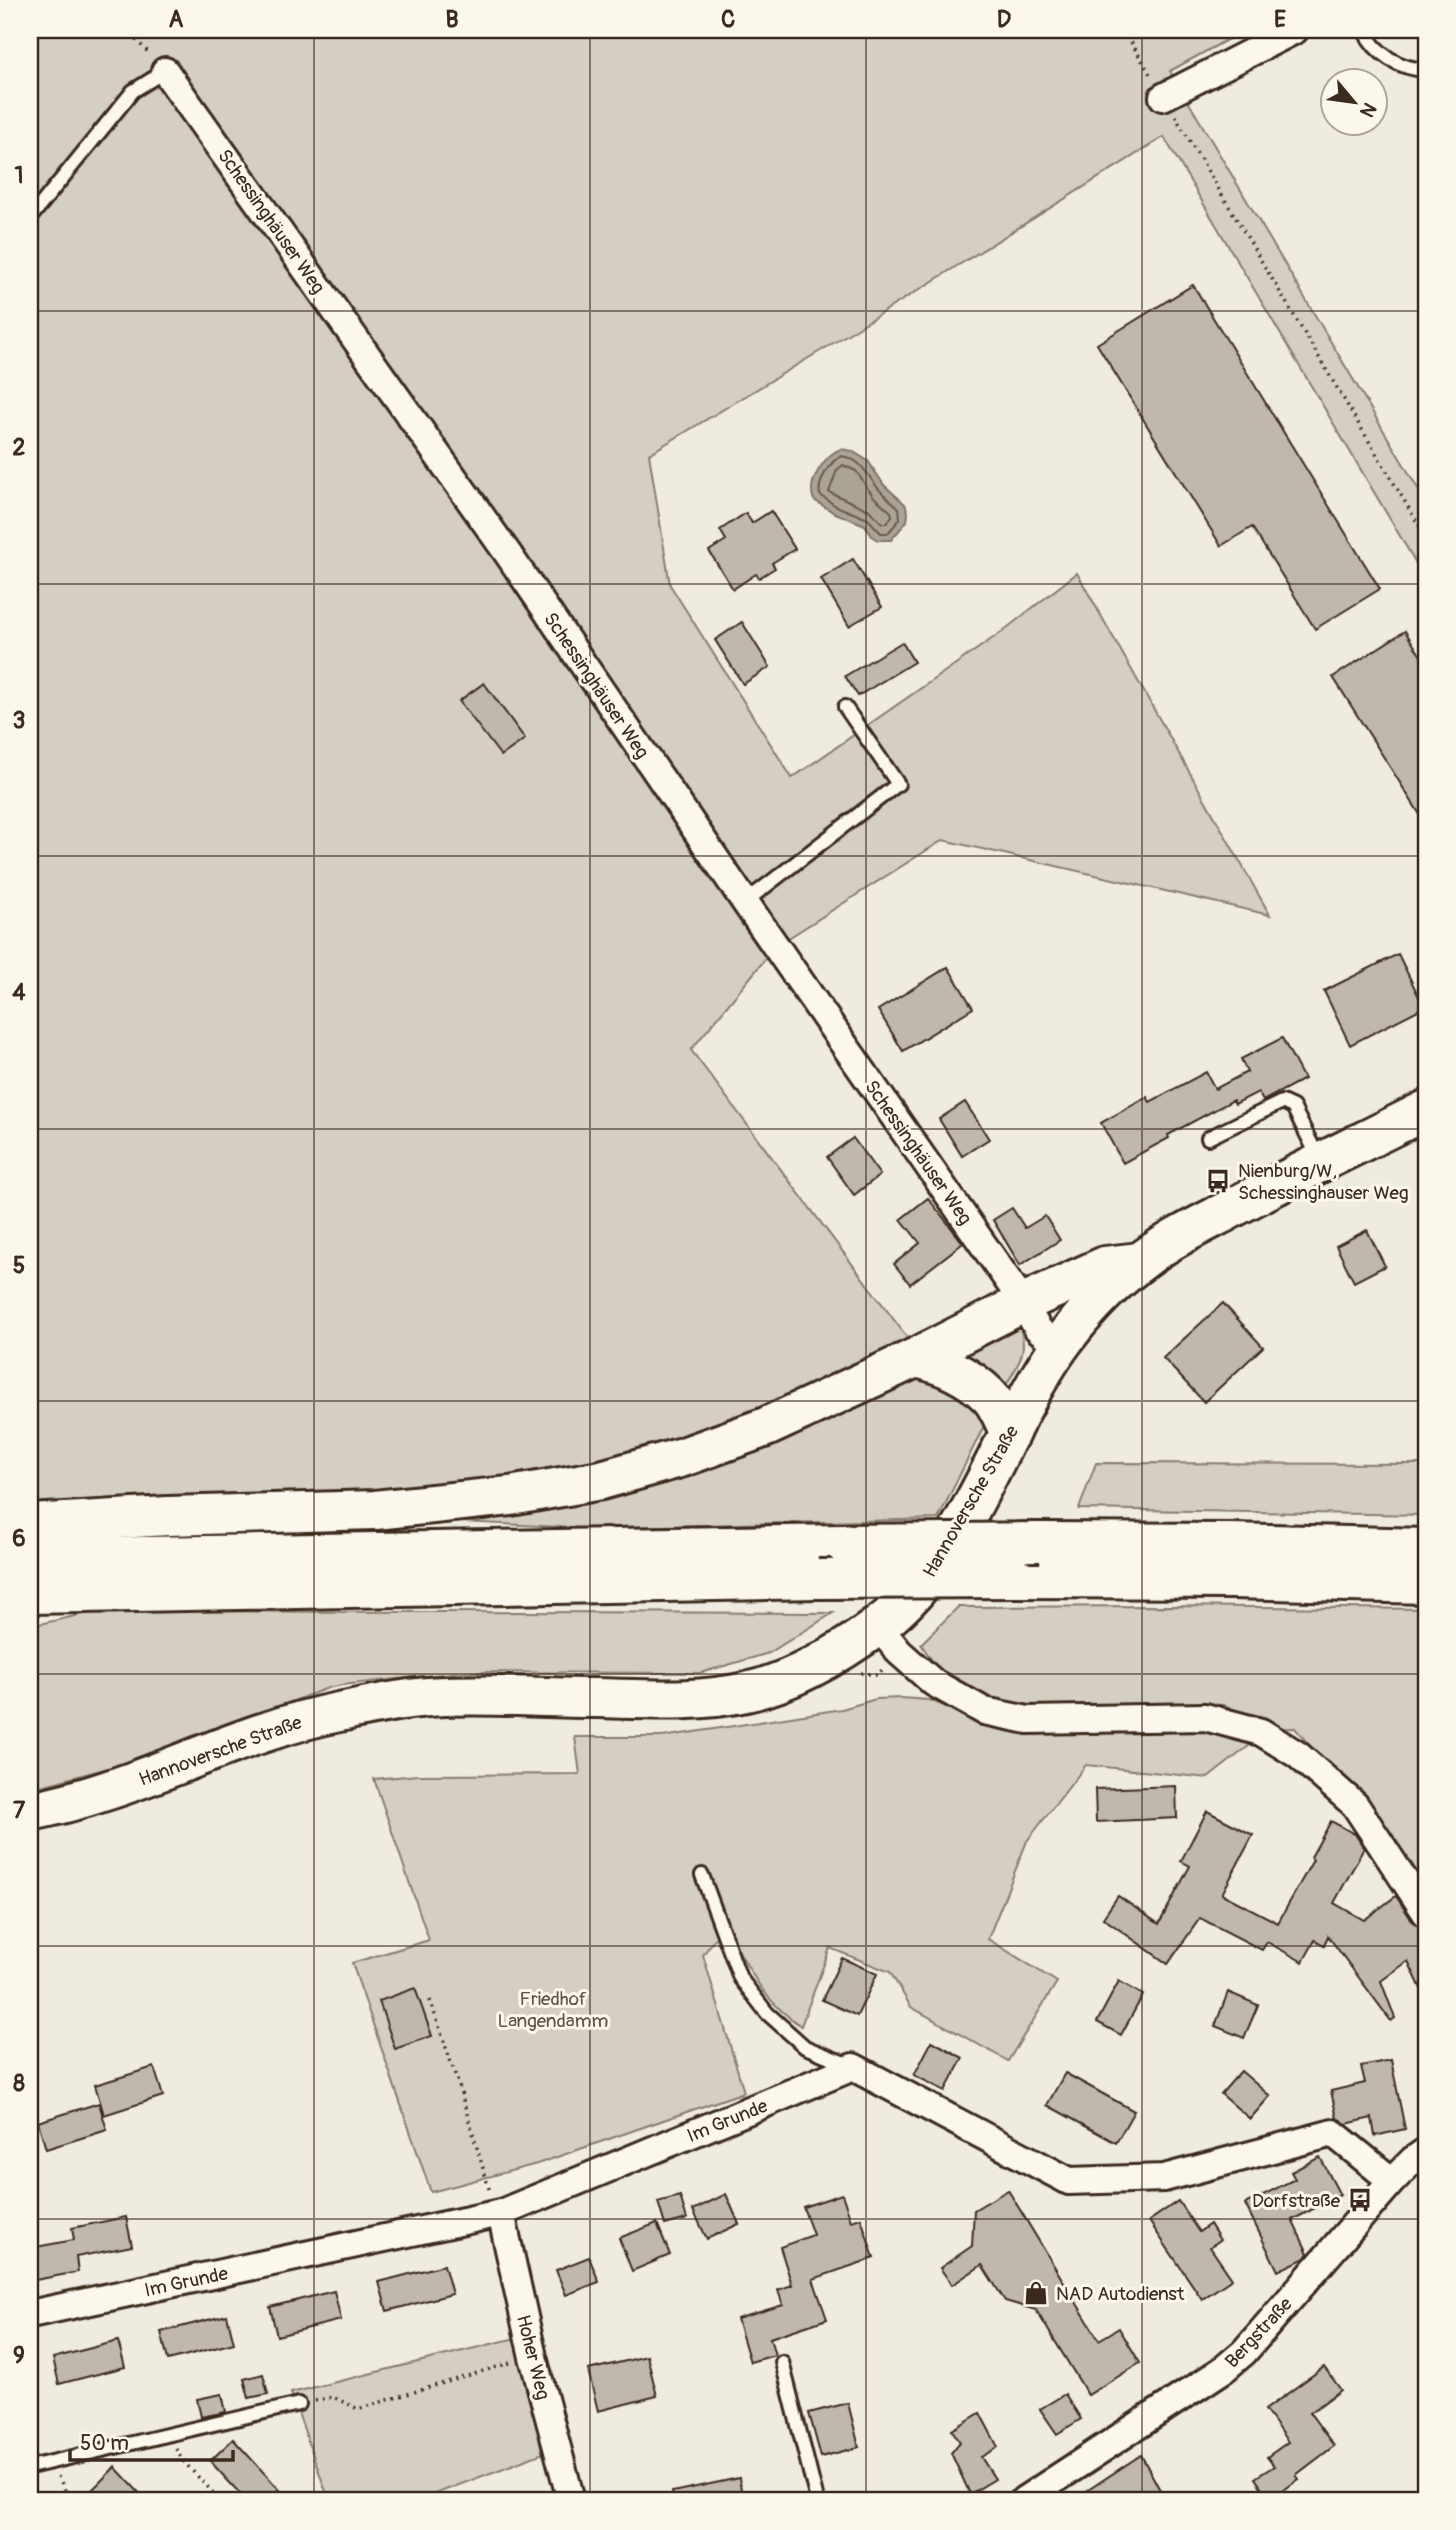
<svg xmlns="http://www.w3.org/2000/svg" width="1456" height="2530" font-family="Pangolin,sans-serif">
	<rect width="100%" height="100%" fill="#f0ebe0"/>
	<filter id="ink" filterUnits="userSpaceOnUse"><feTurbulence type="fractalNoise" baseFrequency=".0143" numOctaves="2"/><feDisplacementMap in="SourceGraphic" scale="14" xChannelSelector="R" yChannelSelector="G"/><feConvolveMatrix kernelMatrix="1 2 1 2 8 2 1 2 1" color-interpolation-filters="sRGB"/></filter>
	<g filter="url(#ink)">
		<g fill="#d5cec3" stroke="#887c70" stroke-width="2">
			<polygon points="30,30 1245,30 1170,71 1426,502 1426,580 1164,137 827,347 649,454 670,585 792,778 1003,631 1077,573 1270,915 943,840 776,946 691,1050 913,1345 951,1387 977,1410 985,1424 938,1519 584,1528 66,1503 30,1507"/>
			<path d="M1016 1319C1033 1351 1016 1368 999 1396L944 1356Z"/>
			<polygon points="1096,1463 1426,1464 1426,1515 1079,1509"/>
			<polygon points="1168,1606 1426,1609 1426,1890 1397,1849 1295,1728 1270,1729 1225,1705 1010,1706 965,1687 937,1668 921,1644 958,1607"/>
			<polygon points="98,1611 833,1613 769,1653 700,1673 462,1672 342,1685 328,1688 119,1765 30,1789 30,1626"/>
			<path d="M901 1698 929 1700 981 1720 1203 1728 1254 1742 1208 1778 1086 1765 1027 1841 988 1939 1057 1982 1008 2061 911 2007 890 1972 830 1948 801 2026C758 1997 750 1967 724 1926L703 1955 744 2092 537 2164 431 2192 352 1963 429 1940 374 1779 418 1775 580 1774 575 1737H662L842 1709 876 1699Z"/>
			<polygon points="516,2338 546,2452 419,2500 329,2500 291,2393"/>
		</g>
		<path fill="#aca397" stroke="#7f7367" stroke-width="2" d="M841 449 852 451 868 461 884 485 905 504 908 513 907 521 891 540H878L872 536 865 525 833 512 814 500C806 483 825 454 841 449Z"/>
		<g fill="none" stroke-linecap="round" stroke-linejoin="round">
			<g stroke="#685a4e" stroke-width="2">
				<path d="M841 456C862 459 866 474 878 488 884 496 892 501 899 508L900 519 888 533H881L868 519 836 506 820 495C817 483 829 462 841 456Z"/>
				<polygon points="843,465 856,471 873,496 891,512 892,516 887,523 882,523 869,510 829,492 837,470"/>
			</g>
		</g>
		<g fill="#c0b8ad" stroke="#3b2a1e" stroke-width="2">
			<polygon points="1193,285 1380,589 1315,629 1252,527 1221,546 1097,344"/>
			<polygon points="771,511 795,549 772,563 775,568 759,578 756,574 733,589 709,551 726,540 720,530 746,513 752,523"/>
			<polygon points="853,559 882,607 849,626 821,579"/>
			<polygon points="742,622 770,667 743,684 715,640"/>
			<polygon points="1405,631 1426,664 1426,824 1333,677"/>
			<polygon points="902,642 914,662 858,696 845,676"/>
			<polygon points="484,683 525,739 501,756 459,701"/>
			<polygon points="1398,954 1424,1007 1350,1045 1324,991"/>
			<polygon points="948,967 973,1008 903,1051 878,1010"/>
			<polygon points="1282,1038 1304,1079 1263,1101 1258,1092 1235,1104 1233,1100 1168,1135 1169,1138 1123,1163 1101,1123 1147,1097 1150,1102 1206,1072 1215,1089 1247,1072 1241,1059"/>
			<polygon points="965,1102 989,1139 962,1156 939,1119"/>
			<polygon points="853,1138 880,1175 854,1195 827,1157"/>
			<polygon points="928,1198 963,1243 910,1284 894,1264 920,1243 901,1219"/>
			<polygon points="1012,1208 1025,1228 1045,1216 1060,1240 1020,1265 993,1220"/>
			<polygon points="1367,1230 1385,1266 1354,1282 1336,1246"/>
			<polygon points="1223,1303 1263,1347 1204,1402 1163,1358"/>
			<polygon points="1176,1786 1177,1818 1096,1822 1095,1789"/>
			<polygon points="1207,1811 1253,1835 1222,1894 1278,1923 1313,1860 1311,1857 1331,1821 1355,1834 1364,1848 1334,1903 1364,1920 1396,1896 1413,1922 1426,1929 1426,1999 1408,1961 1381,1981 1395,2018 1391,2021 1328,1936 1324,1945 1315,1940 1303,1962 1267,1942 1262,1950 1200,1918 1168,1964 1103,1918 1118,1896 1159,1924 1190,1866 1181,1861"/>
			<polygon points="842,1958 877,1974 857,2016 822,2000"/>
			<polygon points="1119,1981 1143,1995 1121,2035 1097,2022"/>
			<polygon points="415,1988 432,2036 395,2049 379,2001"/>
			<polygon points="1228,1992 1258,2005 1244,2038 1215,2026"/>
			<polygon points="932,2041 963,2058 945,2091 914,2075"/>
			<polygon points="1391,2060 1405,2129 1375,2136 1372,2118 1346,2124 1337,2118 1331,2091 1365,2083 1361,2066"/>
			<polygon points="154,2067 163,2096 104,2115 95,2085"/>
			<polygon points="1241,2071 1270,2096 1250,2119 1221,2094"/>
			<polygon points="1065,2073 1134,2111 1116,2143 1047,2105"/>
			<polygon points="99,2103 107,2130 46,2149 38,2122"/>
			<polygon points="1320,2157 1340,2195 1292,2220 1308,2253 1305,2258 1278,2271 1245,2204 1295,2179 1291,2172"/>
			<polygon points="1008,2190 1099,2340 1119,2328 1140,2363 1088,2395 1036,2310 1005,2301 982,2265 952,2285 940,2268 972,2246 974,2210"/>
			<polygon points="726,2194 739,2224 707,2239 693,2210"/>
			<polygon points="842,2194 851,2221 861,2218 874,2258 813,2279 827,2319 770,2338 775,2355 750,2362 737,2319 783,2305 778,2290 792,2285 780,2247 813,2235 803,2207"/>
			<polygon points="680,2196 687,2219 665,2225 658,2202"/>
			<polygon points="1178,2201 1199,2232 1210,2224 1220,2240 1210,2247 1232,2279 1202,2299 1149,2221"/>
			<polygon points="126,2217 132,2246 76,2257 78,2272 30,2281 30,2248 74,2240 72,2228"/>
			<polygon points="657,2223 670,2255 632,2271 619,2238"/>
			<polygon points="589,2257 599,2282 566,2295 556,2270"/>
			<polygon points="444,2265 452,2294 387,2311 379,2282"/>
			<polygon points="334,2291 341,2320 277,2336 270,2307"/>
			<polygon points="227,2315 234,2343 168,2360 161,2332"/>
			<polygon points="118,2341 125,2367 59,2384 53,2358"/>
			<polygon points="647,2356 657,2396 598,2411 588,2370"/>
			<polygon points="1324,2367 1341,2390 1310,2413 1334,2446 1296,2475 1299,2479 1270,2500 1255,2478 1274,2466 1267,2457 1288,2442 1265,2410"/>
			<polygon points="263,2374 268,2394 249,2398 244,2379"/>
			<polygon points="222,2394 226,2412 201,2417 197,2399"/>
			<polygon points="1065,2394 1081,2419 1057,2434 1040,2409"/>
			<polygon points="848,2403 859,2447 821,2457 809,2413"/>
			<polygon points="980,2413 998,2447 981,2457 995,2479 970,2494 951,2453 960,2442 952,2430"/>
			<polygon points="233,2439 289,2500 246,2500 231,2484 210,2461"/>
			<polygon points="1141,2455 1160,2490 1143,2500 1073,2500"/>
			<polygon points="115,2467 146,2500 100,2500 91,2491"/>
			<polygon points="739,2478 743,2500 673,2500 672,2492"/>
		</g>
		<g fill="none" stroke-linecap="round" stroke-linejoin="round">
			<g stroke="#3b2a1e" stroke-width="18">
				<g id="lane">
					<path d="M1364 30C1375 54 1400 69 1426 70"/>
					<polyline points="30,218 133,91 165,71"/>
					<polyline points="745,902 898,784 845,707"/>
					<polyline points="1208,1138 1282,1102 1293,1107 1319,1159"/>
					<polyline points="702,1875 740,1978 767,2013 805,2047 852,2066"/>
					<polyline points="782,2362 817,2500"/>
					<polyline points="30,2467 299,2404"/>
				</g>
			</g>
			<g stroke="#3b2a1e" stroke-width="32">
				<g id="street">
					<polyline points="165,71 508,554 745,902 1014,1289 1038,1329 1059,1347"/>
					<polyline points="1163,97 1295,30"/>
					<polyline points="878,1626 899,1652 934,1683 984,1711 1028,1720 1205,1717 1261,1732 1298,1755 1355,1805 1426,1913"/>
					<polyline points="501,2213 533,2357 571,2500"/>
					<polyline points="30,2314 501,2213 853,2067 1069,2181 1164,2178 1333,2133 1392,2181"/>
					<polyline points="1024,2500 1224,2369 1244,2352 1392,2181 1413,2160 1426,2151"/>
				</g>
			</g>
			<g stroke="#3b2a1e" stroke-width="44">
				<path id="primary" d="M30 1811C137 1791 232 1733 339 1712 374 1705 410 1697 446 1696 496 1694 546 1698 596 1698 646 1699 697 1703 746 1692 792 1682 841 1653 879 1625 965 1562 998 1433 1059 1347 1081 1316 1109 1286 1139 1263 1165 1242 1196 1227 1225 1212 1291 1176 1359 1144 1426 1110"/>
			</g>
			<g stroke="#3b2a1e" stroke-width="44">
				<g id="highway">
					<path d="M915 1358C941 1363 969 1376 988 1395 998 1404 1004 1422 1010 1433"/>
					<polyline points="30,1524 168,1516 375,1510 510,1496 601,1480 683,1457 766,1427 915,1358 1023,1303 1105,1266 1140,1262"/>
					<polyline points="1040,1542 1231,1543 1426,1548"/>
					<polyline points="30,1558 844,1544"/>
					<polyline points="1017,1578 1232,1579 1426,1584"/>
					<polyline points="30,1594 818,1579"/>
				</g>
			</g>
			<g stroke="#3b2a1e" stroke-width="3.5" stroke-dasharray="2 5" stroke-linecap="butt">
				<polyline points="126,30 150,54"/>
				<polyline points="1124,30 1151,76"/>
				<polyline points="1175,116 1426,537"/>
				<polyline points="861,1673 877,1675 883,1669"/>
				<polyline points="430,2000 458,2083 490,2192"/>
				<polyline points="315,2401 333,2397 358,2409 510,2363"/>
				<polyline points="176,2449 183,2461 220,2500"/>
				<polyline points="58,2476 66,2492 74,2500"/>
			</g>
			<use href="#lane" stroke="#fbf7ec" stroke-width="12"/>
			<use href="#street" stroke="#fbf7ec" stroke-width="26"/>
			<use href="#primary" stroke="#fbf7ec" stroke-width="38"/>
			<use href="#highway" stroke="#fbf7ec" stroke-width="38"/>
			<g stroke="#3b2a1e" stroke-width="44" stroke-linecap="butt">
				<g id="highway-bridge">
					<polyline points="844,1544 1040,1542"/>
					<polyline points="818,1579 1017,1578"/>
				</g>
			</g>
			<use href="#highway-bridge" stroke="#fbf7ec" stroke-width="38"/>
		</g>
	</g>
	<path fill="none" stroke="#3b2a1e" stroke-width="2" stroke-opacity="0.55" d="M314 30V2500M590 30V2500M866 30V2500M1142 30V2500M30 311H1426M30 584H1426M30 856H1426M30 1129H1426M30 1401H1426M30 1674H1426M30 1946H1426M30 2219H1426"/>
	<defs>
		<g id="bus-bare" transform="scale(1.89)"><path d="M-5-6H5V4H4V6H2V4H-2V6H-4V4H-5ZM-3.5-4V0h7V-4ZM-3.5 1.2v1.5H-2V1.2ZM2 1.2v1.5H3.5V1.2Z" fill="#3b2a1e" stroke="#fbf7ec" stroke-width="2.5" paint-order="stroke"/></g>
		<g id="shop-bare" transform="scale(1.89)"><path d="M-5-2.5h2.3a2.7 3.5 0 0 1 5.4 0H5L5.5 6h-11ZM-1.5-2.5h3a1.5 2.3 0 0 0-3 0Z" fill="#3b2a1e" stroke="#fbf7ec" stroke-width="2.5" paint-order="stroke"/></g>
	</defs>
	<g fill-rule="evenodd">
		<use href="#bus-bare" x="1218" y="1181"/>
		<use href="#bus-bare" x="1360" y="2200"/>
		<use href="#shop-bare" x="1036" y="2293"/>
	</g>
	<g text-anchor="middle" stroke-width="6" stroke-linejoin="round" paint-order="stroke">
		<g font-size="19" fill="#3b2a1e" stroke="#fbf7ec">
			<text transform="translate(272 221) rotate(55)" y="7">Schessinghäuser Weg</text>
			<text transform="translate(597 685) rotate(56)" y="7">Schessinghäuser Weg</text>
			<text transform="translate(919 1152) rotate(55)" y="7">Schessinghäuser Weg</text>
			<text transform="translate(970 1501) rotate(-60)" y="7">Hannoversche Straße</text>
			<text transform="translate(220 1750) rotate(-20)" y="7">Hannoversche Straße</text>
			<text transform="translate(727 2120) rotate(-22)" y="7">Im Grunde</text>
			<text transform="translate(186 2281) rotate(-12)" y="7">Im Grunde</text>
			<text transform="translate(1258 2332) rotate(-47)" y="7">Bergstraße</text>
			<text transform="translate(534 2357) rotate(76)" y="7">Hoher Weg</text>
		</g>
		<g font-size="19" fill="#3b2a1e" stroke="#fbf7ec" text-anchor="start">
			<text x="1238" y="1177">Nienburg/W,<tspan x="1238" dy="22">Schessinghauser Weg</tspan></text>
			<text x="1340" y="2207" text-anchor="end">Dorfstraße</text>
			<text x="1056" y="2300">NAD Autodienst</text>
		</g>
		<g font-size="19" fill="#625347" stroke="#fbf7ec">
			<text x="553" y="2005">Friedhof<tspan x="553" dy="22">Langendamm</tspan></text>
		</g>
	</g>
	<rect width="1456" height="2530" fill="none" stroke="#fbf7ec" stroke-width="77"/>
	<g transform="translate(1354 102) rotate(119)"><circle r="33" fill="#fbf7ec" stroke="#aea59a" stroke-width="2"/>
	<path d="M0-5L12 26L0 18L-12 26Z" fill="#3b2a1e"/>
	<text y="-10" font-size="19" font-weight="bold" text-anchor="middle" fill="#3b2a1e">N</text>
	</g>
	<path d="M70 2450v10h163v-10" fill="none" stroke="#3b2a1e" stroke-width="3.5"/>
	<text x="80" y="2450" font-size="21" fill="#3b2a1e" stroke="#fbf7ec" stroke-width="5" paint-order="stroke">50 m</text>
	<rect x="38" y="38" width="1380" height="2454" fill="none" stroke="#3b2a1e" stroke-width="2.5"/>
	<g font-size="23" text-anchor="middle" font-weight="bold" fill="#3b2a1e">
		<text x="176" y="27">A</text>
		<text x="452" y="27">B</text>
		<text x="728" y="27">C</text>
		<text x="1004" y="27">D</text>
		<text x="1280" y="27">E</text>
		<text x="19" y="183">1</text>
		<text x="19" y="455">2</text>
		<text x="19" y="728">3</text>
		<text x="19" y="1000">4</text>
		<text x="19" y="1273">5</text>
		<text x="19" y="1546">6</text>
		<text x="19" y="1818">7</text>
		<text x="19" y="2091">8</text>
		<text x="19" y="2363">9</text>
	</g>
</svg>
